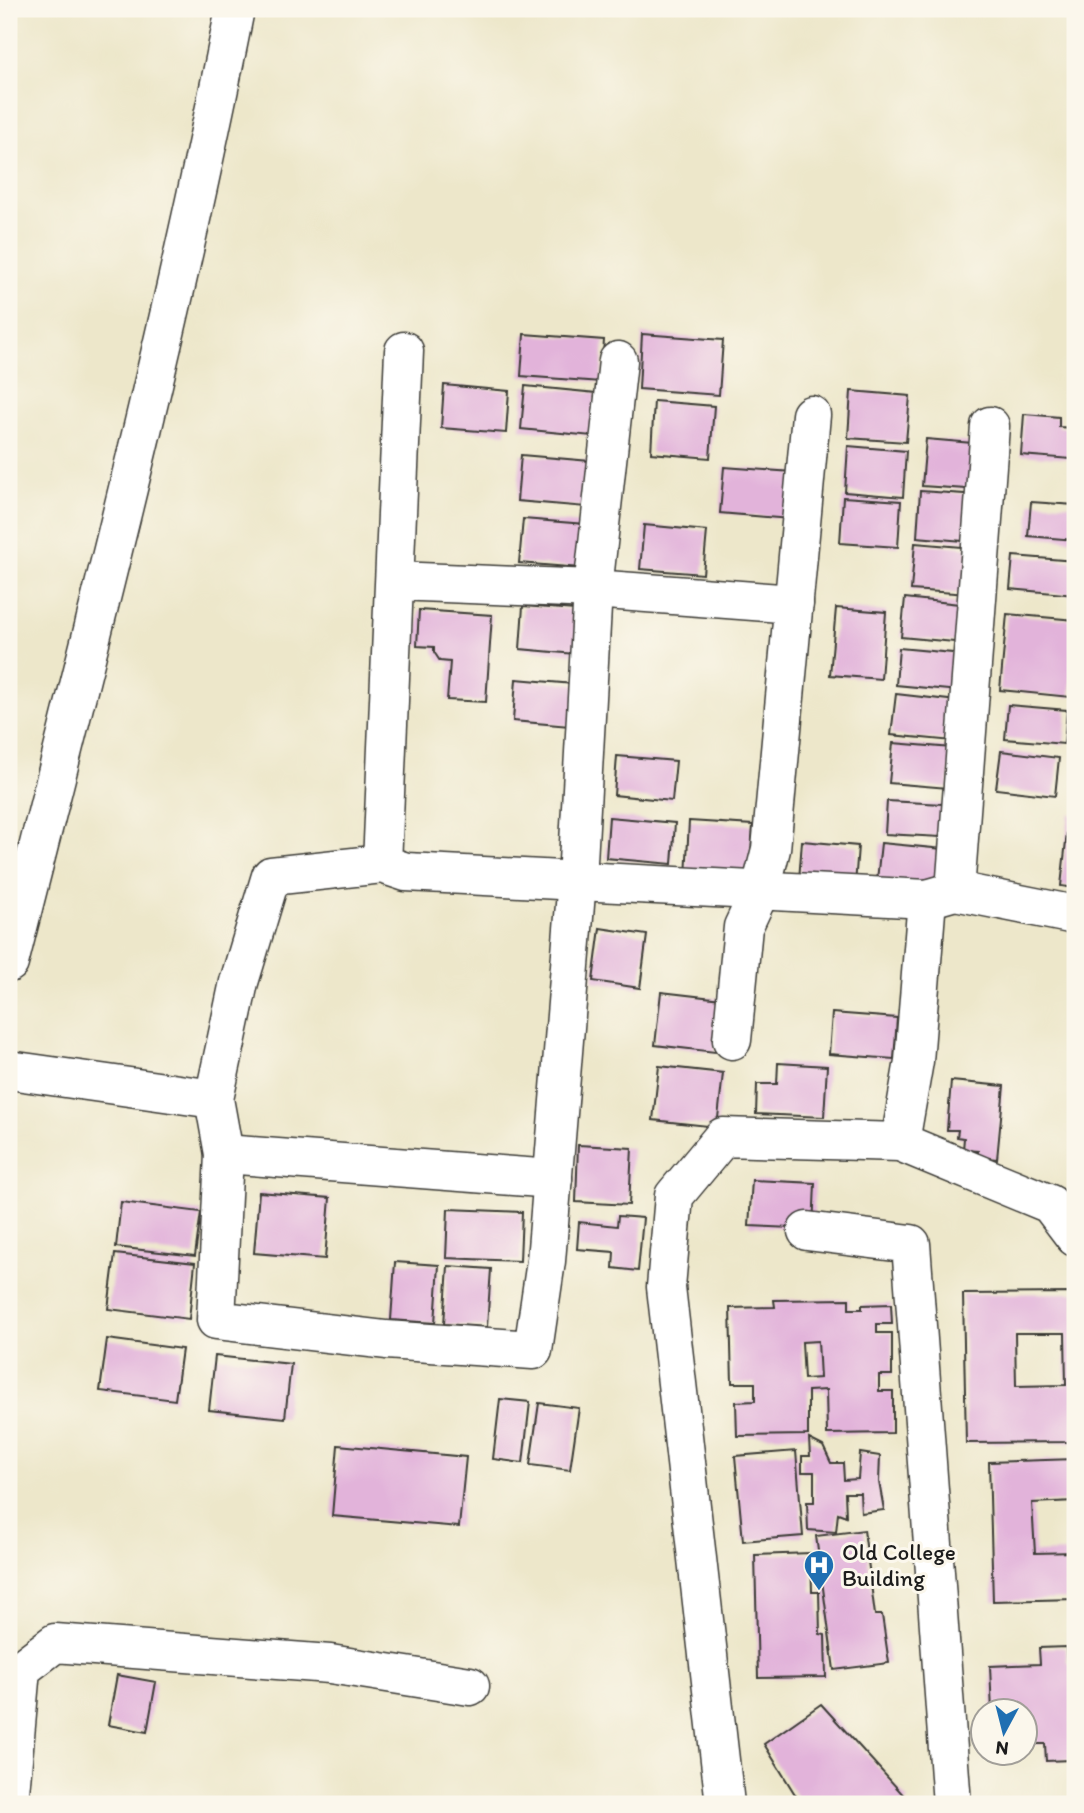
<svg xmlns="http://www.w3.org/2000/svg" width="1084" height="1813" font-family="Itim,sans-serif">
	<rect width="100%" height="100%" fill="#fbf7ec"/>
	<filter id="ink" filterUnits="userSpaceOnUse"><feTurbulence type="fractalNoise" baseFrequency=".0143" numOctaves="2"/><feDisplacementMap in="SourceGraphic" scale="14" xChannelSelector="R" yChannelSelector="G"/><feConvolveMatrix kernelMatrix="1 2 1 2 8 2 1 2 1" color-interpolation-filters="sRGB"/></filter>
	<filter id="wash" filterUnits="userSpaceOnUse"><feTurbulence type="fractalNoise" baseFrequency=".00686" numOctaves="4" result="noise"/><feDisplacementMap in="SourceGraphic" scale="28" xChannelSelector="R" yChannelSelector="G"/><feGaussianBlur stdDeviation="1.57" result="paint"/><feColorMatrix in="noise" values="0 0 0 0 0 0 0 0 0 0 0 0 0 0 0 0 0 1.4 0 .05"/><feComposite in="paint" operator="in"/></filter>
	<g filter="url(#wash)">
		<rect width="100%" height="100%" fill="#ede7ca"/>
		<g id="blocks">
			<g fill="#e2b3da" fill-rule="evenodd">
				<polygon points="524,334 604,340 601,382 521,376"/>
				<polygon points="642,334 723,340 719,395 639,389"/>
				<polygon points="444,385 509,391 506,433 441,428"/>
				<polygon points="525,386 596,393 592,436 521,429"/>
				<polygon points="851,391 910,396 906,442 848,438"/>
				<polygon points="654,401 714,406 710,458 651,453"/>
				<polygon points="1024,414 1059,417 1059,427 1073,428 1071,459 1021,455"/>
				<polygon points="926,439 984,444 981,490 922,486"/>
				<polygon points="848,446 906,451 903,497 845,492"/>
				<polygon points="521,455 590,461 586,507 517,501"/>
				<polygon points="724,467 793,472 790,519 720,513"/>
				<polygon points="920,491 979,495 975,542 917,537"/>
				<polygon points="843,497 901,501 898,547 840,543"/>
				<polygon points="1031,502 1075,505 1075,540 1028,536"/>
				<polygon points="523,519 585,524 581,568 519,563"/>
				<polygon points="644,525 707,531 703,574 640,569"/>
				<polygon points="915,543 973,548 969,594 911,590"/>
				<polygon points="1013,556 1075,561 1075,595 1010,589"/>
				<polygon points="905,598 968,605 965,643 901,637"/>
				<polygon points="523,606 589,611 586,655 520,649"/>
				<polygon points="836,608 886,612 881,679 830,675"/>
				<polygon points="419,610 492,615 486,702 447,700 450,662 440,661 434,652 434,647 417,646"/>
				<polygon points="1007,614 1075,620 1070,697 1000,690"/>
				<polygon points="899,648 963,654 959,691 896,685"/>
				<polygon points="516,679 585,685 581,727 513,721"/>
				<polygon points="896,694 957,701 953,741 891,735"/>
				<polygon points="1008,705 1067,710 1064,744 1005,739"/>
				<polygon points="893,743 952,748 948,788 889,783"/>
				<polygon points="1001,751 1059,758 1055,796 996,789"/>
				<polygon points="617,756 676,761 672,801 614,795"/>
				<polygon points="887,801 943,804 941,837 885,834"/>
				<polygon points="1069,814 1075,815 1075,888 1061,886"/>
				<polygon points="609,817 675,823 672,864 606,858"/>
				<polygon points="689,821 753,825 749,881 686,877"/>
				<polygon points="802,841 858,846 855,885 799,880"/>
				<polygon points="881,843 943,849 939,886 877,880"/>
				<polygon points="600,928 647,935 640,988 593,981"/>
				<polygon points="661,992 721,999 715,1052 655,1045"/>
				<polygon points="832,1013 897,1018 894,1059 829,1054"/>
				<polygon points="778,1063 827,1066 824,1117 756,1114 757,1084 777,1084"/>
				<polygon points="659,1066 723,1073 717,1127 653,1120"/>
				<polygon points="951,1081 1004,1086 997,1159 978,1157 978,1151 963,1150 964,1138 957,1137 958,1130 947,1130"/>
				<polygon points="578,1145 632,1148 629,1205 576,1202"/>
				<polygon points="752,1180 815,1183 813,1229 749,1226"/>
				<polygon points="259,1192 330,1198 325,1259 254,1253"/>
				<polygon points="121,1202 201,1212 195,1256 116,1247"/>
				<polygon points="448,1209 522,1212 520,1261 446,1258"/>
				<polygon points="618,1216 643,1218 638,1271 613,1268 614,1252 577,1249 579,1222 617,1226"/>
				<polygon points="115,1254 195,1263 189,1319 108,1309"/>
				<polygon points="395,1262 439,1265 435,1323 391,1320"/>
				<polygon points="448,1266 491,1269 487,1327 444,1324"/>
				<path d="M1075 1293V1442L966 1443 963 1294ZM1015 1333H1065L1066 1385 1016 1386Z"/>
				<path d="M849 1299V1309H862V1305L891 1304 892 1324H877V1333H892V1375H879V1391H893V1433L827 1434 826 1390 808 1391V1435L737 1436 736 1402 755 1401V1383H732L730 1308 775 1307 774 1300ZM818 1341 820 1378 804 1379 802 1342Z"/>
				<polygon points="107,1339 182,1349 175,1400 100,1391"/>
				<polygon points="215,1356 291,1364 285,1418 209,1410"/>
				<polygon points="500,1399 530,1402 523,1463 493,1459"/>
				<polygon points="539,1403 579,1408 570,1470 530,1465"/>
				<polygon points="809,1439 823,1446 831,1463 843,1463 844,1480 858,1479 860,1453 880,1456 879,1482 884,1510 861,1513 860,1493 845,1493 846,1516 838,1513 836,1532 808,1530 807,1502 814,1502 814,1472 802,1472 802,1456 810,1456"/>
				<polygon points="338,1445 466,1457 459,1527 332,1516"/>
				<polygon points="796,1451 803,1536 743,1541 735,1456"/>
				<polygon points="1075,1459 1075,1501 1032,1503 1035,1553 1075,1552 1075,1599 993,1601 989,1462"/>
				<polygon points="864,1530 875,1615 882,1615 889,1663 834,1670 816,1536"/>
				<polygon points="811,1553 812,1592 819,1592 820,1634 825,1635 826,1677 758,1678 755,1555"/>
				<polygon points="1066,1647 1067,1663 1075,1662 1075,1742 1070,1742 1071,1760 1046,1761 1045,1744 1024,1744 1024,1712 992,1712 990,1666 1040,1664 1039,1648"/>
				<polygon points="117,1675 156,1682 147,1732 108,1725"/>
				<polygon points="821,1704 908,1800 902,1804 801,1804 764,1744"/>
				<polygon points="1075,1800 1075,1804 1050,1804 1050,1802"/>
			</g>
		</g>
	</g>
	<g filter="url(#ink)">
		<use href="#blocks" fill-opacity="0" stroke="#3b3a36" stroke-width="2"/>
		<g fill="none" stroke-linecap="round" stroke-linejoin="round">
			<g stroke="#3b3a36" stroke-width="41">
				<g id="minor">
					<polyline points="404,351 382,864 406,872 927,899 955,891 1075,915"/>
					<polyline points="395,581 593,589 794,604"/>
					<polyline points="382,864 271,876 239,982 214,1099 224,1154 216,1320 386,1340 533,1350 546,1261 577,880 593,589 618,361"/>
					<polyline points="955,891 990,426"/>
					<path d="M9 963C89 646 172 329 235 9"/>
					<polyline points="732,1040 743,927 761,889 771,849 811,415"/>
					<polyline points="9,1070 214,1099"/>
					<polyline points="900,1142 914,1061 927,899"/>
					<polyline points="224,1154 553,1179"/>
					<polyline points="807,1231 911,1244 952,1804"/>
					<polyline points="9,1804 21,1669 55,1643 330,1664 470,1686"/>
					<polyline points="725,1804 666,1287 674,1196 723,1137 900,1142 1050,1204 1075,1237"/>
				</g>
			</g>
			<use href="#minor" stroke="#fff" stroke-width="38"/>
		</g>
	</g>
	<defs>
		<g id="hospital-pin" transform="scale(1.575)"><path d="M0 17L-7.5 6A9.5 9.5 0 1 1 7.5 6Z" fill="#1f6fb2" stroke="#fbf7ec"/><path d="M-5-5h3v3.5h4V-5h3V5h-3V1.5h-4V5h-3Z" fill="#fff"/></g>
	</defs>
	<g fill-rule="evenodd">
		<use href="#hospital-pin" x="819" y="1565"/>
	</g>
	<g text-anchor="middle" stroke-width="6" stroke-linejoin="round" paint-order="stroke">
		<g font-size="23" fill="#1c1c1c" stroke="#fbf7ec" text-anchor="start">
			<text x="842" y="1560">Old College<tspan x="842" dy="26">Building</tspan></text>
		</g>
	</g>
	<rect width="1084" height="1813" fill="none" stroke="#fbf7ec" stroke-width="35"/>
	<g transform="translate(1004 1732) rotate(187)"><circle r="33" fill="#fbf7ec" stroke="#a29f99" stroke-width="2"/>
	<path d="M0-5L12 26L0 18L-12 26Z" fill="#1f6fb2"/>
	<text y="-10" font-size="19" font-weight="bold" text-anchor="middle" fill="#1c1c1c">N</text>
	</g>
</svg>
